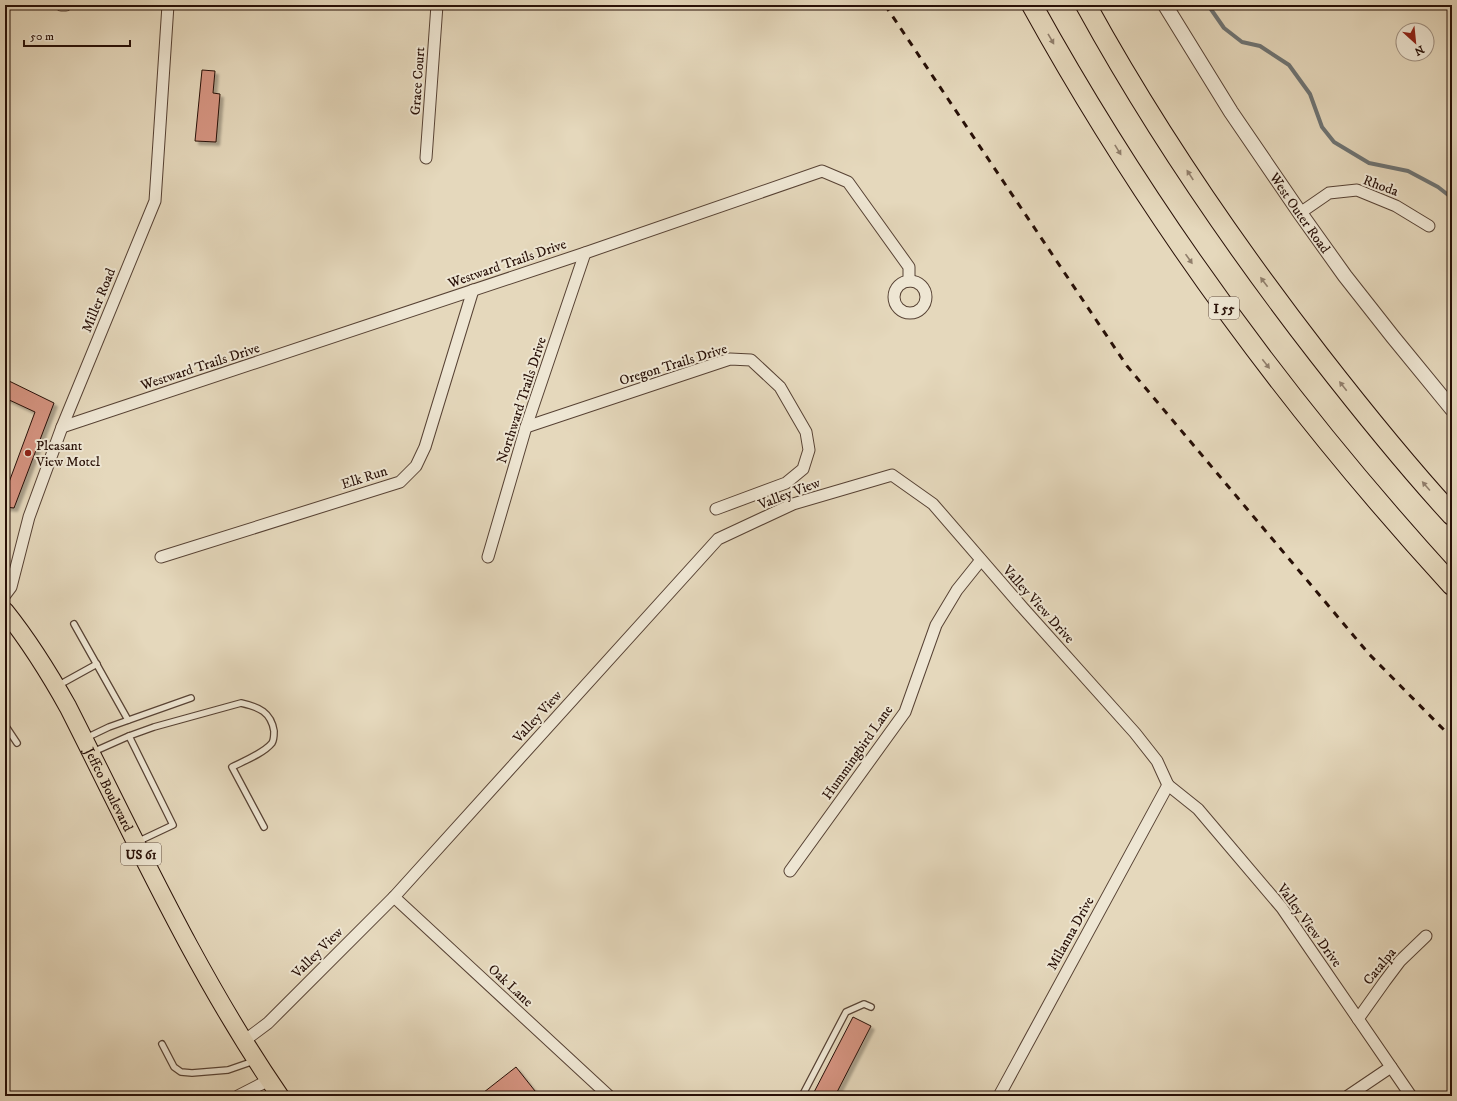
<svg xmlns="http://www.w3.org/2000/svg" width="1457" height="1101" font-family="'IM FELL DW Pica',serif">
	<defs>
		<filter id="shadow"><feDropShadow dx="3.5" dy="3.5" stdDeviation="1" flood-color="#0004"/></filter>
	</defs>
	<rect width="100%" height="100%" fill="#e5d8bc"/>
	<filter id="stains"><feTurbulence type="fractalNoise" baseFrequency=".005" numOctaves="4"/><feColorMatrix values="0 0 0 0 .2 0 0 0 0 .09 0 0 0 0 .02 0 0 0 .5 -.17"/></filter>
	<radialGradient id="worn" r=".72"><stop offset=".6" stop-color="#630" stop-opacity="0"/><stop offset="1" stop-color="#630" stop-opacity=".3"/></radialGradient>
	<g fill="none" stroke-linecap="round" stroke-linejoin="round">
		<polyline stroke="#6e7474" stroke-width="4" points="1208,5 1224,28 1242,42 1260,46 1289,65 1310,94 1322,127 1334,142 1369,163 1408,171 1438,187 1452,198"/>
	</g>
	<g fill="#d59481" stroke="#281007" filter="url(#shadow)">
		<polygon points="202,70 215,71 213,93 220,94 216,142 195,141"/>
		<polygon points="5,379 54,403 14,508 5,507 5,493 35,412 5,398"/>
		<polygon points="853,1017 871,1026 854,1059 835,1096 812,1096"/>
		<polygon points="516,1067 539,1096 479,1096"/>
	</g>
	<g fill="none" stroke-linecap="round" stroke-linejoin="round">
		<g stroke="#574234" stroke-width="8">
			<g id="service">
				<polyline points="74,624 128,720"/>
				<polyline points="59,685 97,664"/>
				<polyline points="5,725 17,743"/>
				<path d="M129 736 154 727 241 703C259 707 271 712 274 731 274 735 274 740 272 743 264 753 244 761 232 767L264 827"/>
				<polyline points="86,738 109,727 191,698"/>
				<polyline points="93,752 129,736 173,825 137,842"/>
				<polyline points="162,1044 174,1067 181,1072 192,1073 228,1070 254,1061"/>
				<polyline points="802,1096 846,1012 864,1004 871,1007"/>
			</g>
		</g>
		<g stroke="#574234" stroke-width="13">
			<g id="minor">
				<polyline points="61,5 66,5"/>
				<polyline points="426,158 437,5"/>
				<polyline points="1300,213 1329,193 1357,190 1396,206 1429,226"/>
				<circle cx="910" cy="297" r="16"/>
				<polyline points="62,427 585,253 822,171 848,182 909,267 909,281"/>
				<polyline points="526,427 730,359 751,360 780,387 806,432 809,450 803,469 786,483 716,509"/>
				<polyline points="161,557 400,482 416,466 425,447 473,290"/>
				<polyline points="488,557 526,427 585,253"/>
				<polyline points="5,595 11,587 29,517 62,427 155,201 168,5"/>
				<polyline points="1168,785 1198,809 1282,908 1411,1096"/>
				<polyline points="790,871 905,712 936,625 957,590 981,560"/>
				<polyline points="394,897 609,1096"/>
				<polyline points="1358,1019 1385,981 1400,961 1426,936"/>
				<polyline points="244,1041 268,1023 394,897 718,539 793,504 892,475 933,504 1023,608 1135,733 1157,761 1168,785"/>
				<polyline points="238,1096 269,1080"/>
				<polyline points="999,1096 1168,785"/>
				<polyline points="1348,1096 1391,1067"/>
			</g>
		</g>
		<g stroke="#574234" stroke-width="16">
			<g id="tertiary">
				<path id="s1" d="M1165 5 1231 112 1300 213 1345 276 1393 337 1452 409"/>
			</g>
		</g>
		<g stroke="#281007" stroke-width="19">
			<g id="primary">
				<path id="s2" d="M5 611C29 641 49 673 68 707 135 839 196 974 280 1096"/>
			</g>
		</g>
		<g stroke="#281007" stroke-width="22">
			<g id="motorway">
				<path d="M1032 5C1148 215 1290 408 1452 585"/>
				<path d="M1086 5C1153 127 1233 244 1319 355 1361 409 1405 464 1452 515"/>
			</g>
		</g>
		<use href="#service" stroke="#eee6d3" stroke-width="5.5"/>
		<use href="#minor" stroke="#eee6d3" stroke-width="11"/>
		<use href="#tertiary" stroke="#eee6d3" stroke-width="14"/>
		<use href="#primary" stroke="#e5d8bc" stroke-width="17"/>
		<use href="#motorway" stroke="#e5d8bc" stroke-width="20"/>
		<polyline stroke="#281007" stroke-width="3" stroke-dasharray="7 7" stroke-linecap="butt" points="885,5 1127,366 1369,654 1452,738"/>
	</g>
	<defs><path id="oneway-solid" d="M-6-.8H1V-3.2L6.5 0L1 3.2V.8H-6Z"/></defs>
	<g fill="#907e6b">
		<use href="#oneway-solid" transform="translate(1051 39) rotate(60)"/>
		<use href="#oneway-solid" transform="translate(1118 150) rotate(58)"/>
		<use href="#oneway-solid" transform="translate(1190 175) rotate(-123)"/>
		<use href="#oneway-solid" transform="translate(1189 259) rotate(55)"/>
		<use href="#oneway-solid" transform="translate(1264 282) rotate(-127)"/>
		<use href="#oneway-solid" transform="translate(1266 364) rotate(52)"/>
		<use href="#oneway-solid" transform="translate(1343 386) rotate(-128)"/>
		<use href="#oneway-solid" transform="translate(1426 486) rotate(-131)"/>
	</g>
	<circle fill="#8f2418" stroke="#eee6d3" stroke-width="1.5" cx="28" cy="453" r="4"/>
	<g text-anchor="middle" stroke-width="4" stroke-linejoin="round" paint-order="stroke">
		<g fill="#eee6d3" stroke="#635044" stroke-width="1">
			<rect x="1209" y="297" width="30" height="22" rx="3"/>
			<rect x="121" y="843" width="40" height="22" rx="3"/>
		</g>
		<g font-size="13" font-weight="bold" fill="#281007">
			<text x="1224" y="313">I 55</text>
			<text x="141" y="859">US 61</text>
		</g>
		<g font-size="14" fill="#281007" stroke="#eee6d3">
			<text transform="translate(417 81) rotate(-86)" y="5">Grace Court</text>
			<text transform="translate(1381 185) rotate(20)" y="5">Rhoda</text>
			<text dy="5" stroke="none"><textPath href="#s1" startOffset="248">West Outer Road</textPath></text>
			<text transform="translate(507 263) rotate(-19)" y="5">Westward Trails Drive</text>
			<text transform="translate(98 300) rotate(-68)" y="5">Miller Road</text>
			<text transform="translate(673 364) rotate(-17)" y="5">Oregon Trails Drive</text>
			<text transform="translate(200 366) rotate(-18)" y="5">Westward Trails Drive</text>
			<text transform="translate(521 400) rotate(-72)" y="5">Northward Trails Drive</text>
			<text transform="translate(364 477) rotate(-18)" y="5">Elk Run</text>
			<text transform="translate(789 493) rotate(-21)" y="5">Valley View</text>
			<text transform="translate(1039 604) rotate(48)" y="5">Valley View Drive</text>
			<text transform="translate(537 716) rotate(-48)" y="5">Valley View</text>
			<text transform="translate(857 752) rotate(-55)" y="5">Hummingbird Lane</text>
			<text dy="5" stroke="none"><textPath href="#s2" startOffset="207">Jeffco Boulevard</textPath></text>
			<text transform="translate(1310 925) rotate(54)" y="5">Valley View Drive</text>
			<text transform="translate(1070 933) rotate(-61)" y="5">Milanna Drive</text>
			<text transform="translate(317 952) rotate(-45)" y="5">Valley View</text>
			<text transform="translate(1379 966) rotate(-51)" y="5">Catalpa</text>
			<text transform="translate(511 985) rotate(43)" y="5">Oak Lane</text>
		</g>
		<g font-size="14" fill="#281007" stroke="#eee6d3" text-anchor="start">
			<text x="36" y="450">Pleasant<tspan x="36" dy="16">View Motel</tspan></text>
		</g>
	</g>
	<rect width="1457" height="1101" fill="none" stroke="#e5d8bc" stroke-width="20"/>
	<rect x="6" y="6" width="1445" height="1089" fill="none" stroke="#281007" stroke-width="2"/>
	<rect x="10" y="10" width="1437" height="1081" fill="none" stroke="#281007"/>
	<g transform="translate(1415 42) rotate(153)"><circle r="19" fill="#eee6d3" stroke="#9f9081"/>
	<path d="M0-3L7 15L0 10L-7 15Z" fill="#8f2418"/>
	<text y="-6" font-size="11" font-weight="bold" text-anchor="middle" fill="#281007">N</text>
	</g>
	<path d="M24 40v6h106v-6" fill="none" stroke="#281007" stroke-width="2"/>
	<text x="30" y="40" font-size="12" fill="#281007" stroke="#eee6d3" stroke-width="3" paint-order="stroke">50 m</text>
	<rect width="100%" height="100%" filter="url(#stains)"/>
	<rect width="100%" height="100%" fill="url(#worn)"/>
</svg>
